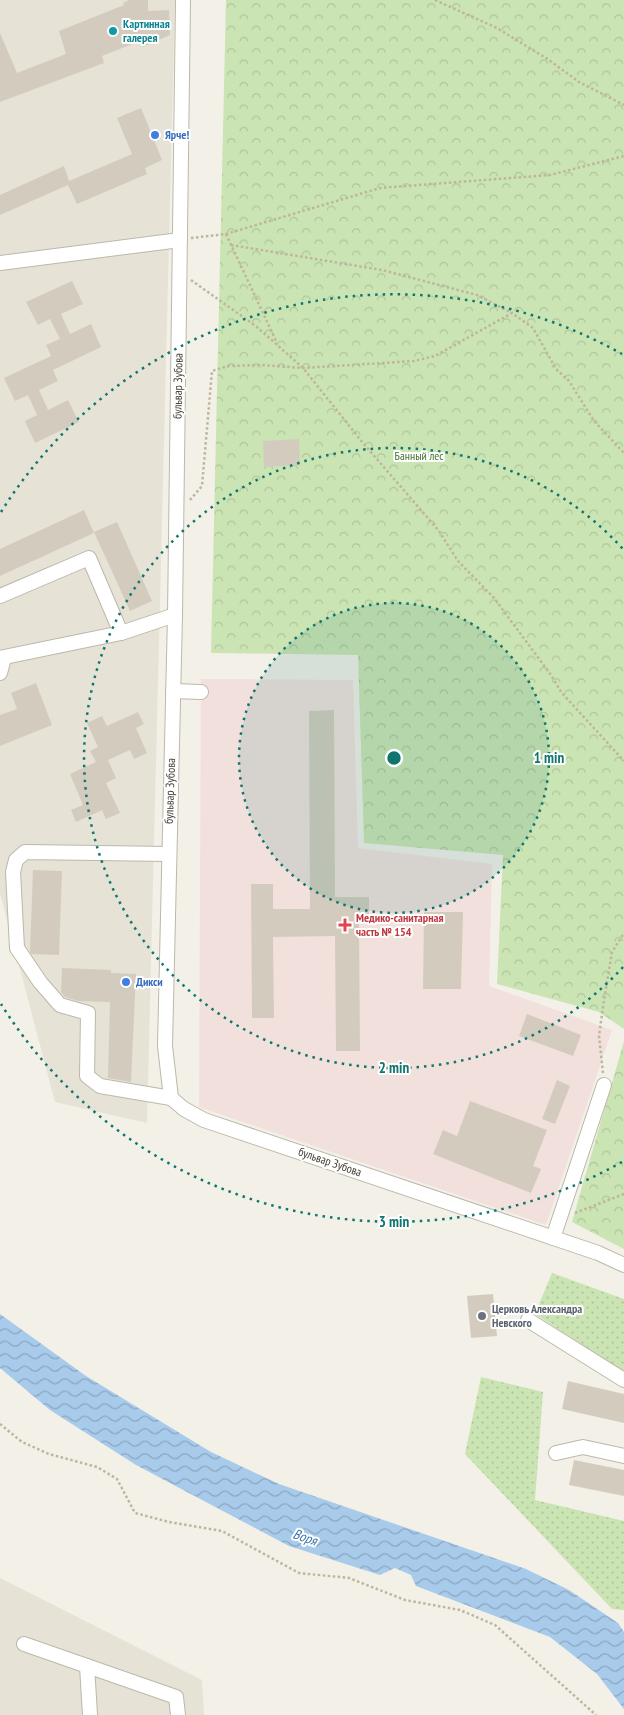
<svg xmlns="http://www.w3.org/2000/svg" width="624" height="1715" font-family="'PT Sans Narrow',sans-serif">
	<defs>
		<pattern id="green-dots" width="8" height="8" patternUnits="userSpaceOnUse" patternTransform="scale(1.25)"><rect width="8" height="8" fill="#cbe4b3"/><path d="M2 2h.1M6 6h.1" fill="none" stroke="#b0c59b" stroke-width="1.8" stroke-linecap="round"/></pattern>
		<pattern id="forest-crowns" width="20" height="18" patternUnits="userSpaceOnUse" patternTransform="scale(1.25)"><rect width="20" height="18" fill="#cbe4b3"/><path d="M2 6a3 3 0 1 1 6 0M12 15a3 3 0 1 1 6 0" fill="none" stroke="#b0c59b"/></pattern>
		<pattern id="water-waves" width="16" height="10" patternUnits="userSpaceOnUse" patternTransform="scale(1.25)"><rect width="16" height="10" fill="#a8cbeb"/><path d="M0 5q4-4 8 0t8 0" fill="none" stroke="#8ba6bf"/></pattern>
	</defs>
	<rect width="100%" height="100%" fill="#f2f0e7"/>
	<g fill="#e6e2d6">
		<polygon points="0,0 175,0 147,1123 55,1102 0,893"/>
		<polygon points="0,1578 202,1680 204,1715 0,1715"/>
	</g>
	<polygon fill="#f2e0dc" points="201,679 353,680 358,848 492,864 489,986 612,1030 546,1225 199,1107"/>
	<g fill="url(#green-dots)">
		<polygon points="552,1273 624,1299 624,1372 535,1314"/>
		<polygon points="481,1377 543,1392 535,1500 624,1521 624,1610 612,1609 465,1454"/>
	</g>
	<g fill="url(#forest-crowns)">
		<polygon points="226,0 624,0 624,1029 599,1012 497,984 503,855 364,843 358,655 211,653"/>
		<polygon points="624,1041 624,1249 572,1222"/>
	</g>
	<polygon fill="url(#water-waves)" points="0,1314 86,1376 211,1452 279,1484 526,1569 569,1590 618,1623 624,1632 624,1709 597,1674 550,1637 416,1586 411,1575 395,1568 380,1575 289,1546 136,1465 50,1410 0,1368"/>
	<g fill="#d3ccbe">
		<polygon points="129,0 148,0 148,11 169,10 170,35 143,47 140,41 102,56 104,63 0,102 0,33 17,73 66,54 59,31 124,5 123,3"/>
		<polygon points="141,108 162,160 145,168 147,174 77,204 68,185 0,215 0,195 64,166 69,181 132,154 117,118"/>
		<polygon points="72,281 83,304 61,314 70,334 91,324 101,347 53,370 58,381 39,390 48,410 68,400 79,422 35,443 25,421 37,415 28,395 15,401 4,378 51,356 46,345 60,339 50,319 38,325 26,302"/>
		<polygon points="299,439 300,465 264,467 263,441"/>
		<polygon points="84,510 94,533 0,576 0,549"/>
		<polygon points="117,522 152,601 130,611 94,532"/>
		<polygon points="36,683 52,725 0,746 0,715 17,709 11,693"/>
		<polygon points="334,710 335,897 369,897 369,921 359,921 360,1051 336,1051 335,936 273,937 274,1018 252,1018 251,884 273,884 273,909 310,909 309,711"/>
		<polygon points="138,712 144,724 136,728 147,753 134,759 130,750 108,760 116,778 106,783 120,813 106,819 102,810 76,822 71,810 83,805 70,774 96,762 90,751 98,747 87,723 102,716 107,726"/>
		<polygon points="33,870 62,871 59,955 31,954 30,951"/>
		<polygon points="424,912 463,912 461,989 423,989"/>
		<polygon points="62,968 111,970 111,973 136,974 131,1082 108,1078 110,1002 78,1001 65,997 61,992"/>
		<polygon points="527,1014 581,1035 573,1056 519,1036"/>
		<polygon points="557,1080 570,1086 555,1124 542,1119"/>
		<polygon points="470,1101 547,1130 533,1166 541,1169 531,1193 433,1154 443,1130 457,1136"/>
		<polygon points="493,1294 497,1336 471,1338 467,1296"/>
		<polygon points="568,1381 624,1394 624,1423 562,1409"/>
		<polygon points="574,1460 624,1470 624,1496 569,1485"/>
	</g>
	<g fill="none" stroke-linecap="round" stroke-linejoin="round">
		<g stroke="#bdb8ab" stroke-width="16">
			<g id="minor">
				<polyline points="183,0 175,615 165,1046 171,1098 184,1109 204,1120 598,1253 624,1265"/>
				<polyline points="0,263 180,240"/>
				<polyline points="0,596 89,558 121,633"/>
				<polyline points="0,658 121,633 175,615"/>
				<polyline points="0,673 4,658"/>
				<polyline points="173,691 201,692"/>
				<polyline points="168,854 25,852 16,860 13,872 17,948 40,982 60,1005 88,1013 87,1076 100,1086 171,1098"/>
				<polyline points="553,1238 604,1085"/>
				<polyline points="528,1320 624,1380"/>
				<polyline points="556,1453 583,1447 624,1456"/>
				<polyline points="24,1644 176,1697 178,1715"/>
				<polyline points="87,1666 90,1715"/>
			</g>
		</g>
		<g stroke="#beb59d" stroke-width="2.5" stroke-dasharray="2.5 2.5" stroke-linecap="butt">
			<polyline points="435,0 497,28 549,60 579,82 624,105"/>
			<polyline points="226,234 277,343"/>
			<polyline points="191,238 226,234 380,188 550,175 624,156"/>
			<polyline points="231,245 382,270 477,295 512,313"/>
			<polyline points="191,280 257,327 303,368 363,443 439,531 458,561 494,598 551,675 561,692 624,761"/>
			<polyline points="190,500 202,486 212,371 228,366 262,365 303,368 414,361 435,356 512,313 533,328 556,369 569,381 594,421 624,453"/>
			<polyline points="603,1073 599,1036 604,1000 612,952 624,933"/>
			<polyline points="575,1213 624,1194"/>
			<polyline points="0,1424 22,1442 49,1454 97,1467 117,1479 135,1513 169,1522 222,1531 299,1573 349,1578 405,1600 460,1610 495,1625 596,1715"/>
		</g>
		<use href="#minor" stroke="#fff" stroke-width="14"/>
	</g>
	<circle cx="394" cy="758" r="155" fill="#0f766e" fill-opacity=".12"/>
	<g fill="none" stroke="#0f766e" stroke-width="2.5" stroke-dasharray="2.5 5">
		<circle cx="394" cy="758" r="155"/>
		<path d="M623 967A310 310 0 1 1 623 549"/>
		<path d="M622 1162A464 464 0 0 1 1 1004M1 512A464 464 0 0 1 622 354"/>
	</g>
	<circle fill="#0f9aa8" stroke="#fff" stroke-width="2" cx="113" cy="31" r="5"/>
	<g fill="#3f7fe0" stroke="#fff" stroke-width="2">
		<circle cx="155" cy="135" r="5"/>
		<circle cx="126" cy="982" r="5"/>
	</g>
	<path fill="#e0444e" stroke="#fff" stroke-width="2" d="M342.5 917.5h5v5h5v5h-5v5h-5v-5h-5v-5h5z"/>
	<circle fill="#6b7280" stroke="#fff" stroke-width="2" cx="482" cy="1316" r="5"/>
	<g text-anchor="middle" stroke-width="4" stroke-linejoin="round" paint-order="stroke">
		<g font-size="12" font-weight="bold" fill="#0d838f" stroke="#fff" text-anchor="start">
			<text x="123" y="28">Картинная<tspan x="123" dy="14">галерея</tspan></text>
		</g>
		<g font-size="12" font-weight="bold" fill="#366cbe" stroke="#fff" text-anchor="start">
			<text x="165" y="139">Ярче!</text>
			<text x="136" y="986">Дикси</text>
		</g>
		<g font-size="12" fill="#454037" stroke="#fff">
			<text transform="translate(178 386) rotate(-89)" y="4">бульвар Зубова</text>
			<text transform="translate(170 791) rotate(-88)" y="4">бульвар Зубова</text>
			<text transform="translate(330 1162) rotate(19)" y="4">бульвар Зубова</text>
		</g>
		<g font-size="12" fill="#43732e" stroke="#fff">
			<text x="419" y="460">Банный лес</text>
		</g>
		<g font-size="12" font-weight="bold" fill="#be3a42" stroke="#fff" text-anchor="start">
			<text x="356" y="922">Медико-санитарная<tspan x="356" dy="14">часть № 154</tspan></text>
		</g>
		<g font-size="12" font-weight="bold" fill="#5b616d" stroke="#fff" text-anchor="start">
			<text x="492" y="1313">Церковь Александра<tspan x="492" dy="14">Невского</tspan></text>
		</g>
		<g font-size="14" font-style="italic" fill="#3772aa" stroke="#fff">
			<text transform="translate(305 1537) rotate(19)" y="5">Воря</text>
		</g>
	</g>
	<circle cx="394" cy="758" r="8" fill="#0f766e" stroke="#fff" stroke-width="2.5"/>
	<g font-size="15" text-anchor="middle" font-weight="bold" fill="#0f766e" stroke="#fff" stroke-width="4" stroke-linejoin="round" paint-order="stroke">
		<text x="549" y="763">1 min</text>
		<text x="394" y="1073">2 min</text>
		<text x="394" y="1227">3 min</text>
	</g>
</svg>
